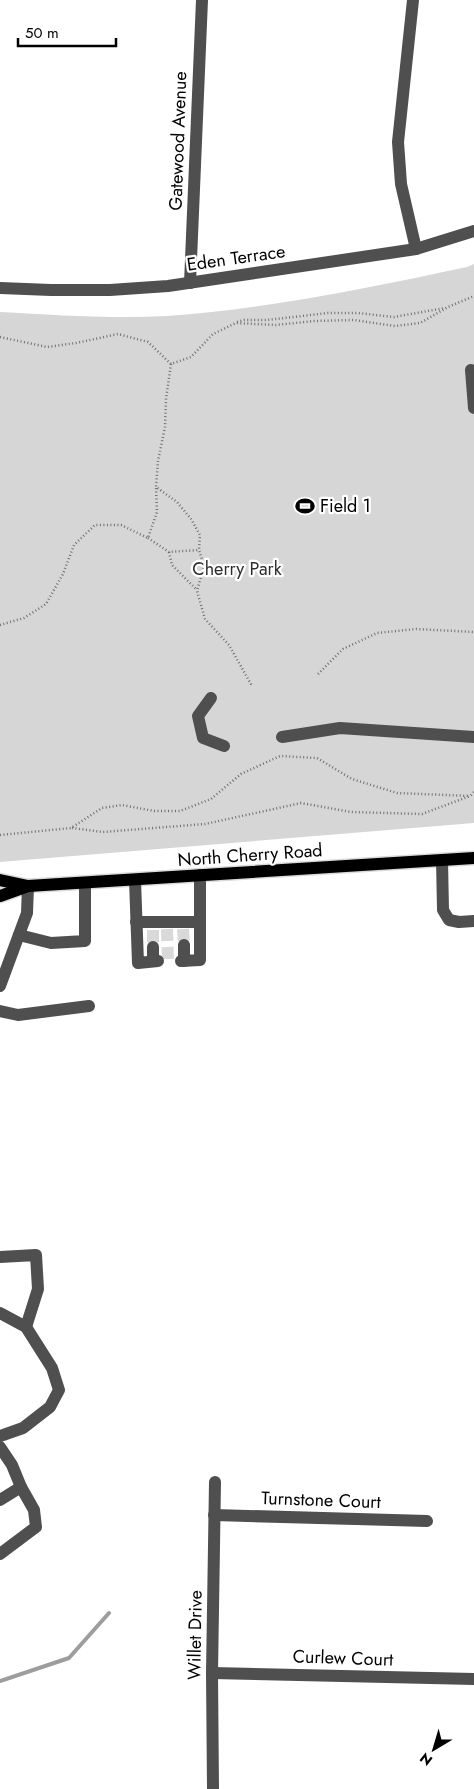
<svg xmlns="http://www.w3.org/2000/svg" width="474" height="1789" font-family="Jost,sans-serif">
	<rect width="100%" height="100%" fill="#fff"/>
	<path fill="#d6d6d6" d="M474 264V823L0 862V312C55 315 112 319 167 316 268 309 368 288 467 267Z"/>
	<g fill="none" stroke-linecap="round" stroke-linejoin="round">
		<polyline stroke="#9d9d9d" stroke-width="4" points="0,1681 69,1658 109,1613"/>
		<g stroke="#d9d9d9" stroke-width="12" stroke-dasharray="12 6" stroke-linecap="butt">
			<polyline points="167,929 168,962"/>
			<polyline points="183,929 184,945"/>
			<polyline points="153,930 153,947"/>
		</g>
		<g stroke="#dbdbdb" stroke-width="15">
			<g id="major">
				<polyline points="0,880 28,886"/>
				<polyline points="0,896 28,886 474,858"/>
			</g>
		</g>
		<g stroke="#717171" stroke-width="2.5" stroke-dasharray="1 2.5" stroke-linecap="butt">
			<polyline points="237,322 244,320 267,320 328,313 358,313 394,317 445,308"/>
			<polyline points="0,337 47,347 76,343 118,334 148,342 171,364 191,357 213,334 236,323 276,325 314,321 354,320 395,326 420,323 448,307 474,296"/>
			<polyline points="171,364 166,399 165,427 158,461 156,487 177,502 191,519 200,535 199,550 204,566 197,591 205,619 229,645 252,686"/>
			<polyline points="148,538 169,552 199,550"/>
			<polyline points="169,552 172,565 197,590"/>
			<polyline points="0,625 24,618 46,604 63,574 74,545 95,525 121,525 148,538 157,512 156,488"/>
			<polyline points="318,674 343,649 377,633 416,629 474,632"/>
			<polyline points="72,828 103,832 205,824 301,803 351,812 422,814 470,796 474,792"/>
			<polyline points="0,835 71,828 102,808 122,805 154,811 180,811 211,799 241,774 280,756 317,758 352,779 397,793 470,796"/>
		</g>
		<g stroke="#4f4f4f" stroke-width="12">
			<polyline points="413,0 398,142 401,184 416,249"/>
			<polyline points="190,283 202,0"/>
			<polyline points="0,288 51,290 110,290 168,286 416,249 474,231"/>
			<polyline points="471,370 474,408"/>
			<polyline points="211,698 198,716 203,738 224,746"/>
			<polyline points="282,737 340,728 474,737"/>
			<polyline points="442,860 443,910 449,920 459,922 474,921"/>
			<polyline points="135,880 138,963 158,961"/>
			<polyline points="136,922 200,922"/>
			<polyline points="19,935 51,943 85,941 85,883"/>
			<polyline points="184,945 184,961"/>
			<polyline points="153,961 153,947"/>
			<polyline points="181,961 200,960 200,875"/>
			<polyline points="0,986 27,913 28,886"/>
			<polyline points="0,1011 18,1015 89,1006"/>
			<polyline points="0,1257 36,1255 38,1289 26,1327"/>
			<polyline points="0,1313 26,1327 52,1368 59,1390 50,1407 23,1428 0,1436"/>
			<polyline points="0,1447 12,1465 21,1487 34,1510 36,1527 0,1554"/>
			<polyline points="0,1500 21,1487"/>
			<polyline points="214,1515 427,1521"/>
			<polyline points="212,1673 474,1679"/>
			<polyline points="213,1789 212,1673 215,1482"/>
		</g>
		<use href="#major" stroke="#000" stroke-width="12"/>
	</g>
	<defs>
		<g id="stadium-bare" transform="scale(1.5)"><path d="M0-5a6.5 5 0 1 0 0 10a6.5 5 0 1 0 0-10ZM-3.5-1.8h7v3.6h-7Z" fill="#000" stroke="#fff" stroke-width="2.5" paint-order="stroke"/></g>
	</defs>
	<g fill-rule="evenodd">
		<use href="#stadium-bare" x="305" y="506"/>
	</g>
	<g text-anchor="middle" stroke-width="4.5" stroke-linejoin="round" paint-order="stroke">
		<g font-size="18" fill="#000" stroke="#fff">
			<text transform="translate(178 141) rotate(-88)" y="6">Gatewood Avenue</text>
			<text transform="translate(236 258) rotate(-8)" y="6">Eden Terrace</text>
			<text transform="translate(250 855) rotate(-4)" y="6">North Cherry Road</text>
			<text transform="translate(321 1500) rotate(2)" y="6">Turnstone Court</text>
			<text transform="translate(195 1635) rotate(-89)" y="6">Willet Drive</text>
			<text transform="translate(343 1658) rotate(2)" y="6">Curlew Court</text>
		</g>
		<g font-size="18" fill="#000" stroke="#fff" text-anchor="start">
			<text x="320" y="512">Field 1</text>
		</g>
		<g font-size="18" fill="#2d2d2d" stroke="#fff">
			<text x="237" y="575">Cherry Park</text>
		</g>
	</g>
	<g transform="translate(434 1749) rotate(218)" stroke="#ffffff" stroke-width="4" paint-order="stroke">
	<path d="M0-4L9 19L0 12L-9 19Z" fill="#000000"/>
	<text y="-8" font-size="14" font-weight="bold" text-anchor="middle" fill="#000000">N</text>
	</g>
	<path d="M18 38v8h98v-8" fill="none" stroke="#000000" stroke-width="2.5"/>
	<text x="25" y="38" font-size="15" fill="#000000" stroke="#ffffff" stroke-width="4" paint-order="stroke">50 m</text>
</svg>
